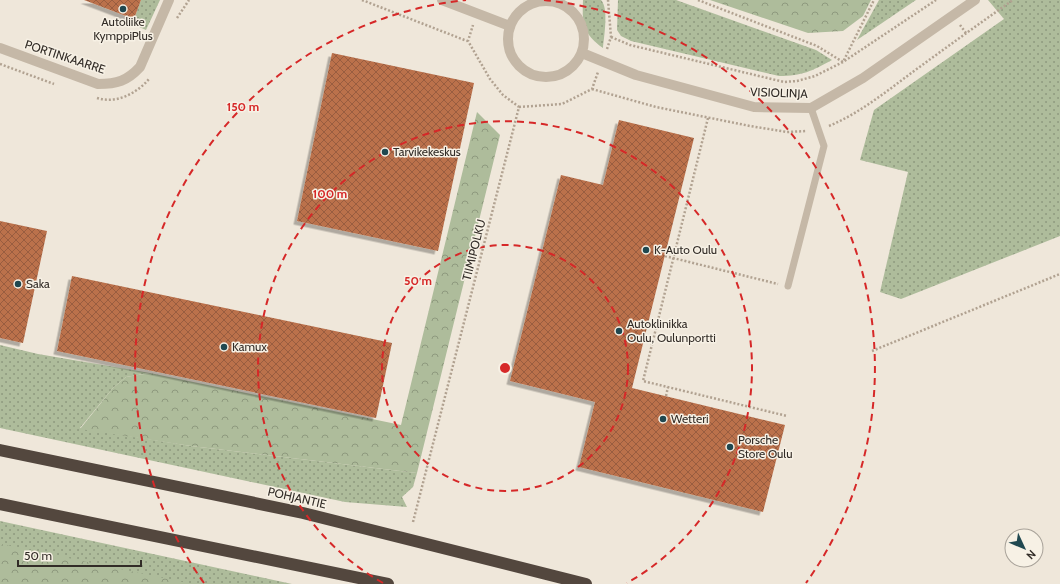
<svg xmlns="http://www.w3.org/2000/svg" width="1060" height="584" font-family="Cabin,sans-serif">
	<defs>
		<pattern id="grass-dots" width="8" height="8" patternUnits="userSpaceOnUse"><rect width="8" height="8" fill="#aebc9b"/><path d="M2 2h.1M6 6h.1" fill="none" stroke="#8e997e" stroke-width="1.8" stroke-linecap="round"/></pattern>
		<pattern id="forest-crowns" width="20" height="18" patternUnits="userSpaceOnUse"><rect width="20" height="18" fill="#aebc9b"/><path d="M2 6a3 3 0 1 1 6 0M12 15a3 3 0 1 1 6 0" fill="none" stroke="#8e997e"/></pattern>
		<pattern id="building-cross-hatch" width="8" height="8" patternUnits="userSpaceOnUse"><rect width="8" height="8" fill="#bb714c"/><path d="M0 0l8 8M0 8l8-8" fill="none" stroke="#995d3f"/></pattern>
		<filter id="shadow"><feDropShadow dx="-3.5" dy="3.5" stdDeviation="0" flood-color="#0004"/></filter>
	</defs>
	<rect width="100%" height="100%" fill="#efe7da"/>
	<g fill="url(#grass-dots)">
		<polygon points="141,0 160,0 146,30 130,23 134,19"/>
		<path d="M583 0H601C609 8 604 37 603 48 583 34 582 23 583 0Z"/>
		<path d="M618 0H676L816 50 832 60C812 71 802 76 779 76L631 41 621 36 617 30Z"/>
		<polygon points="879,0 916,0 857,40"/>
		<polygon points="988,0 1060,0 1060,236 901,299 880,292 908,172 860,160 874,110 1004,19"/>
		<polygon points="0,345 38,354 150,373 126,377 113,388 80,428 191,446 417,473 413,487 402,497 407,507 345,502 0,428"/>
		<polygon points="0,521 292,584 0,584"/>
	</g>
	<g fill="url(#forest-crowns)">
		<polygon points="710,0 871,0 863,16 843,31 808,33"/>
		<polygon points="477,112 500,135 417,473 191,446 80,429 113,388 126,377 150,373 401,425"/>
		<polygon points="1,544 192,584 0,584"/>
	</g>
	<g fill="url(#building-cross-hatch)" filter="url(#shadow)">
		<polygon points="84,0 141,0 134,19"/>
		<polygon points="332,53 474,83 438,251 297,221"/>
		<polygon points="619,120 694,138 632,388 785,425 763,512 579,467 595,402 510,381 561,175 603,185"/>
		<polygon points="0,221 47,231 23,343 0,338"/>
		<polygon points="72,276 392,343 376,418 57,351"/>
	</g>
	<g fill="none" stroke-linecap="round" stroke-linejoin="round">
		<g stroke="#b1a291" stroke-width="2.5" stroke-dasharray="2 2" stroke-linecap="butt">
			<polyline points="362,0 467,41"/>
			<polyline points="698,0 817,46 843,62 874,0"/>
			<polyline points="177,18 189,0"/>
			<polyline points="960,25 966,33"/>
			<polyline points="611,37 630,45 784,82 797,81 815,76 843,62 936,0"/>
			<polyline points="607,49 611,37 608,0"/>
			<polyline points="0,64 54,84"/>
			<polyline points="592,89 656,107 750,126 787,132 807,131"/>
			<path d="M97 98C116 104 136 94 149 79"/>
			<polyline points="519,107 562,104 592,89 598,72"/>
			<polyline points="708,118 643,381 787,416"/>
			<path d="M829 126C860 113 887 91 914 71 947 47 980 23 1013 0"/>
			<polyline points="665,256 778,284"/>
			<polyline points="872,351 1060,274"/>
			<polyline points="666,396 668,387"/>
			<polyline points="413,522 519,107 503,95 490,79 468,41 473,25"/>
		</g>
		<polyline stroke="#c5b8a7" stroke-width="7" points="788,286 824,146 811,108"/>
		<g stroke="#c5b8a7" stroke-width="10">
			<polyline points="442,0 510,26"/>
			<circle cx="546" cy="39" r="38"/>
			<path d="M0 48 98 84C117 84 127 81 140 67L169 0"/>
			<polyline points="582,53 636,75 754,107 811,108 863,78 975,0"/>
		</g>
		<g stroke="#53473e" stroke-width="12">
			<polyline points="0,450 303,513 586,584"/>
			<polyline points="0,504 388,584"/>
		</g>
	</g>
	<g fill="none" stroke="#d62828" stroke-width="2" stroke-dasharray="7 5">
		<circle cx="505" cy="368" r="123"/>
		<path d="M383 583A247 247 0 1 1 627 583"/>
		<path d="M204 583A370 370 0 0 1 466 0M544 0A370 370 0 0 1 806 583"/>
	</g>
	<g fill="#204850" stroke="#f7f1e5" stroke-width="1.5">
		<circle cx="123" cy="9" r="4"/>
		<circle cx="385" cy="152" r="4"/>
		<circle cx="646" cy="250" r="4"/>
		<circle cx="18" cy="284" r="4"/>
		<circle cx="619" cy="331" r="4"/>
		<circle cx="224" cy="347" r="4"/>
		<circle cx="663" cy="419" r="4"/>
		<circle cx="730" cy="447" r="4"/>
	</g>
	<g text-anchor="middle" stroke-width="3" stroke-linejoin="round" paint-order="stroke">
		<g font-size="12" fill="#322c27" stroke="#f7f1e5" text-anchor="start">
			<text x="123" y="26" text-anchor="middle">Autoliike<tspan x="123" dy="14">KymppiPlus</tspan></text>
			<text x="393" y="156">Tarvikekeskus</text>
			<text x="654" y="254">K-Auto Oulu</text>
			<text x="26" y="288">Saka</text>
			<text x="627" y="328">Autoklinikka<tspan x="627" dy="14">Oulu, Oulunportti</tspan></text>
			<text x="232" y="351">Kamux</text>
			<text x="671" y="423">Wetteri</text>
			<text x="738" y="444">Porsche<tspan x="738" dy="14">Store Oulu</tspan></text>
		</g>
		<g font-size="12" fill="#322c27" stroke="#f7f1e5">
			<text transform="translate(65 57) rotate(18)" y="4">PORTINKAARRE</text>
			<text transform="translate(779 93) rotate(2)" y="4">VISIOLINJA</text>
			<text transform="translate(474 250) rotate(-76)" y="4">TIIMIPOLKU</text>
			<text transform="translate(297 498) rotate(13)" y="4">POHJANTIE</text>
		</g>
	</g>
	<circle cx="505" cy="368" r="6" fill="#d62828" stroke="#f7f1e5" stroke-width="2"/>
	<g font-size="12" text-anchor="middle" font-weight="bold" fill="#d62828" stroke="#f7f1e5" stroke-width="3" stroke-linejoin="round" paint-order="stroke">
		<text x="243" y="111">150 m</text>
		<text x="330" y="198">100 m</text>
		<text x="418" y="285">50 m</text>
	</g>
	<g transform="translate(1024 548) rotate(134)"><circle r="19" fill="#f7f1e5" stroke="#a8a299"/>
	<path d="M0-3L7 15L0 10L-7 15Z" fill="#204850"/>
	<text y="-6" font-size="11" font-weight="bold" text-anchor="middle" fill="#322c27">N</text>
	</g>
	<path d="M18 560v6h123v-6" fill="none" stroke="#322c27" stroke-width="2"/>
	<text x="24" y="560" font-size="12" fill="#322c27" stroke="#f7f1e5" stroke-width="3" paint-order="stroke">50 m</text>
</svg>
